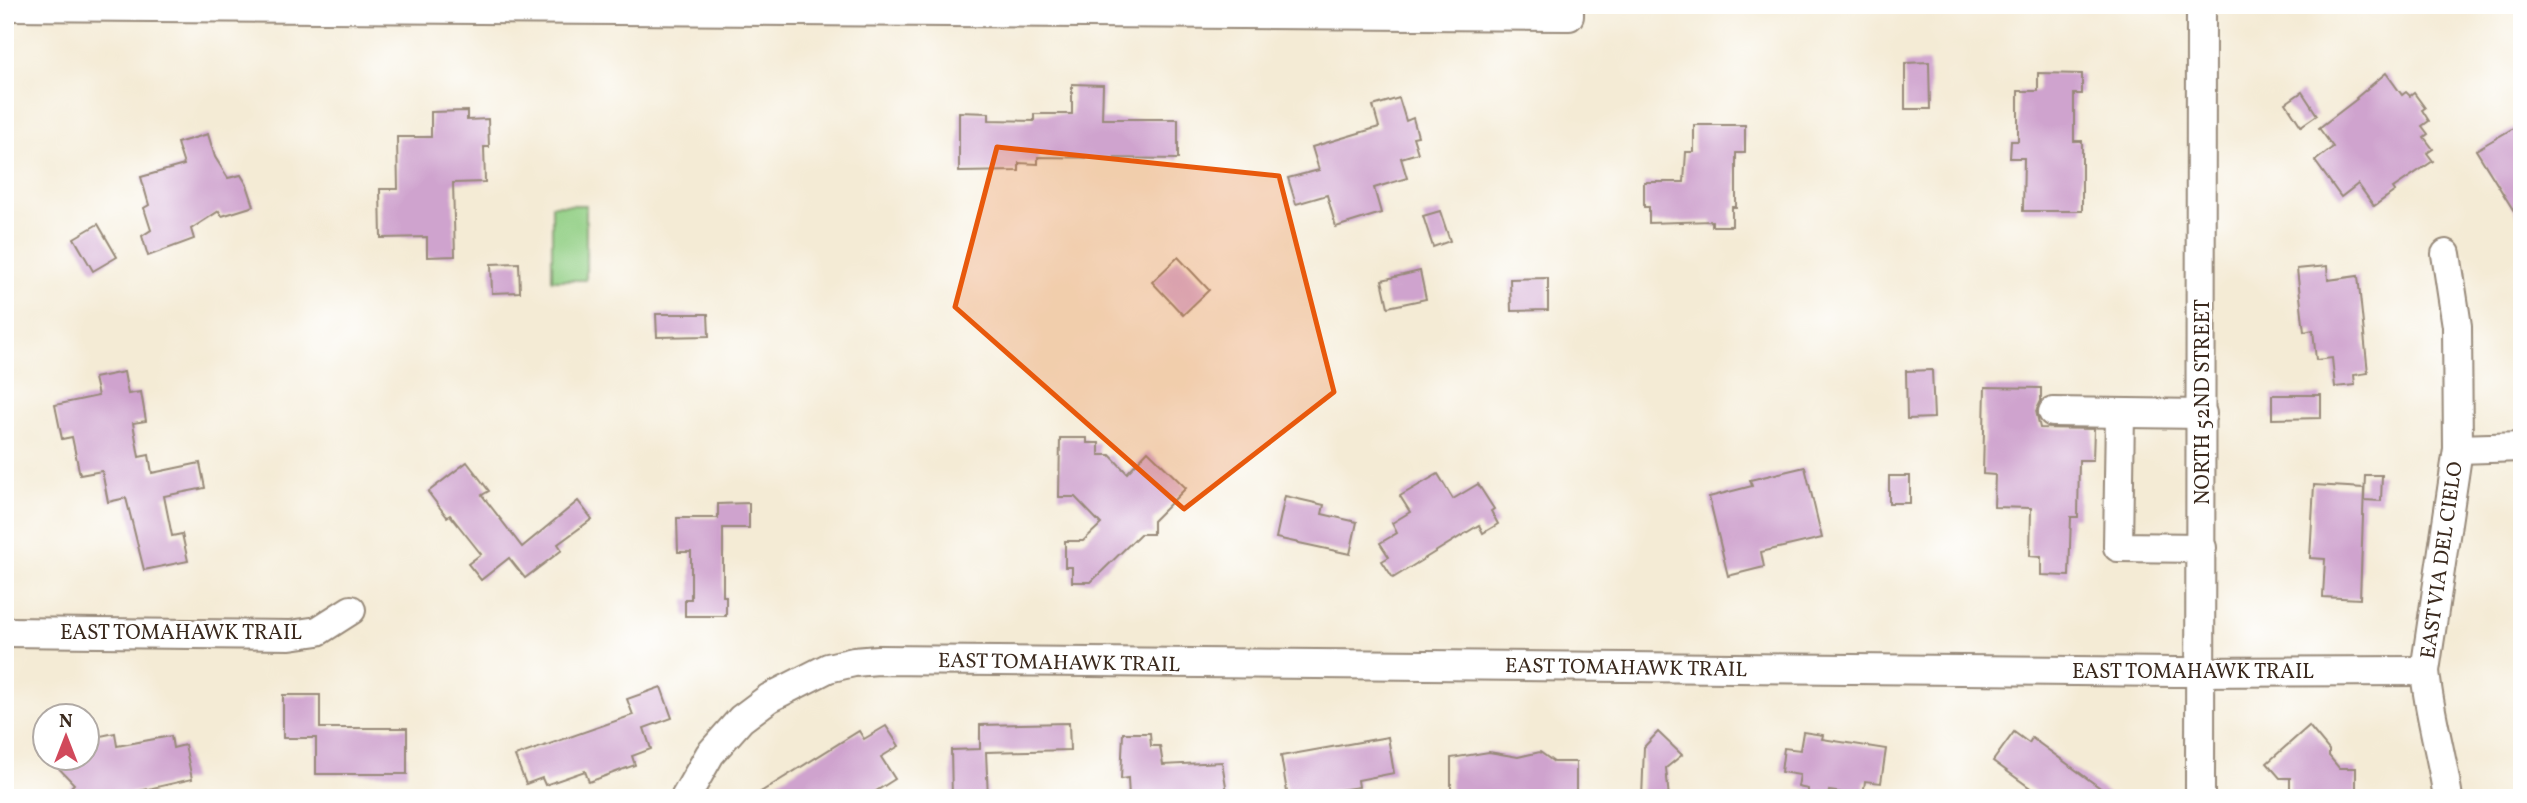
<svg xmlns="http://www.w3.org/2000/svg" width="2527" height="803" font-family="Vollkorn,serif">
	<rect width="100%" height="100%" fill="#fff"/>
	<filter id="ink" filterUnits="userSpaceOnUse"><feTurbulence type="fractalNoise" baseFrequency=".0143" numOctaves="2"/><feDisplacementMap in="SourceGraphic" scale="14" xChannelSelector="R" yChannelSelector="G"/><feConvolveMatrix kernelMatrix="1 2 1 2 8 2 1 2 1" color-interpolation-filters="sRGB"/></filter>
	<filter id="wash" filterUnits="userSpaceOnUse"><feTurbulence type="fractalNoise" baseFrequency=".00686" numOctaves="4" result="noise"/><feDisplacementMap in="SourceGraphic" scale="28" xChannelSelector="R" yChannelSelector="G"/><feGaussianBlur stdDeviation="1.57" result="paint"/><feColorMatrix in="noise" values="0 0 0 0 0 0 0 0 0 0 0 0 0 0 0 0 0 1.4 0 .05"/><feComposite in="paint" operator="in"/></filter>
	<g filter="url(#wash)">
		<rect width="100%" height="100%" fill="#f4ebd5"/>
		<rect fill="#92cf84" stroke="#667c51" stroke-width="2" x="552" y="205" width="34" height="75"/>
		<g id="blocks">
			<g fill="#cfa3ce">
				<polygon points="1929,62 1930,109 1905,109 1905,63"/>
				<polygon points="2038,73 2082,74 2082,94 2074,94 2074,141 2082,141 2082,211 2023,211 2024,158 2010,158 2011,141 2018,141 2018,91 2038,91"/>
				<polygon points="2386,73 2402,95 2406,92 2410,96 2414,93 2425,108 2422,110 2429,121 2422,126 2428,134 2424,137 2433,149 2427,153 2433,161 2393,188 2395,191 2374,206 2358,184 2341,197 2315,161 2333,147 2319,128 2357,99 2356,98"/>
				<polygon points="1072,84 1103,85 1102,119 1178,119 1178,159 1038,157 1038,164 1019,163 1019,171 959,172 959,112 989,113 989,120 1034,121 1034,114 1072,114"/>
				<polygon points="2302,92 2317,115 2301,126 2286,103"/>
				<polygon points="1399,98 1406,121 1413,118 1418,136 1413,137 1418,153 1401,158 1407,178 1374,188 1381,213 1336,227 1327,195 1296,204 1288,178 1319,170 1312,147 1379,127 1373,106"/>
				<polygon points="467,111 467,120 488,119 489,147 484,147 485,182 453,183 455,256 427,257 427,237 381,238 380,189 398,189 397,137 431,137 431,112"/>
				<polygon points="2522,123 2522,224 2476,150"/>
				<polygon points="1694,125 1745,125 1745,153 1736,153 1736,207 1732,207 1732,226 1712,226 1712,221 1649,223 1649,207 1644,207 1644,182 1684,182 1686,152 1694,152"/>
				<polygon points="208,134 215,157 228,178 241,175 247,185 254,206 222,216 219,211 191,229 194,239 148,256 142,236 151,230 144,208 149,205 141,177 184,165 177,143"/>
				<polygon points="1440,211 1450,241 1433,247 1423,216"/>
				<polygon points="98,224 117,257 93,271 74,238"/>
				<polygon points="1178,257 1209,290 1183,315 1152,282"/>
				<polygon points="519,263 520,292 492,293 491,264"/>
				<polygon points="2327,266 2328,280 2358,276 2368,373 2354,375 2355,385 2335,387 2332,358 2316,360 2313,330 2304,332 2297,269"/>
				<polygon points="1420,271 1426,299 1388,307 1382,280"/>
				<polygon points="1548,278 1548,310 1511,311 1510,279"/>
				<polygon points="656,314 708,314 709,336 657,337"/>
				<polygon points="1932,370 1934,418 1907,419 1906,371"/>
				<polygon points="124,372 128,394 141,392 146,421 133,423 139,457 149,455 152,473 200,463 205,488 164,496 172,536 182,534 188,561 144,570 126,498 108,502 102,471 80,475 72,437 62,439 55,405 98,396 94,378"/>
				<polygon points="1985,387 2041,388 2041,401 2036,411 2040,428 2094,429 2093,460 2079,460 2078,517 2071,517 2069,576 2041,575 2041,557 2030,556 2031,508 1994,507 1995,475 1983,474"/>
				<polygon points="2272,395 2321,395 2321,418 2272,419"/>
				<polygon points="1060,438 1087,438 1087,443 1099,443 1099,455 1110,455 1127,473 1148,451 1186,488 1153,521 1153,534 1140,534 1091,582 1072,582 1072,567 1065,567 1065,541 1083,541 1101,524 1075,497 1059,497"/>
				<polygon points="467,462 489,491 482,495 522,547 578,501 592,519 558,544 562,550 525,578 509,558 481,580 468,564 481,554 450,515 447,517 428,492"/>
				<polygon points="1805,467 1822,538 1761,552 1764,567 1728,576 1709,497 1752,486 1750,480"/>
				<polygon points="1438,474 1453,499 1478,484 1494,509 1491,511 1498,524 1483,533 1479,525 1393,578 1382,561 1389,557 1380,543 1397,533 1392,523 1410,512 1400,496"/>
				<polygon points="2365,475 2382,475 2381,501 2364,500"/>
				<rect x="1889" y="476" width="21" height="27"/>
				<polygon points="2314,485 2364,488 2360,599 2323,597 2325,559 2310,558"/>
				<polygon points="1285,496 1324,505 1322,514 1357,522 1350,554 1276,538"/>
				<polygon points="749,503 749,528 723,528 723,596 726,596 726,616 685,616 685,599 691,599 691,552 678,552 677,518 718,518 718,504"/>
				<polygon points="661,687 672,718 644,728 651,749 632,756 635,765 589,782 585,771 545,785 542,778 526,784 515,756 633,715 627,699"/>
				<polygon points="283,695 320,695 320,728 407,728 407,774 316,774 316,738 283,738"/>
				<polygon points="88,722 101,736 115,733 117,746 171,736 173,748 185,745 192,779 109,798 79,798 70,788 74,784 49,758 88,758"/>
				<polygon points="1069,723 1070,750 986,752 988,798 952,798 951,750 980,749 980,725"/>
				<polygon points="886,726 899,746 881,757 895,779 865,798 751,798 859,731 864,739"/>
				<polygon points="2309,726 2329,750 2329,756 2339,768 2356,768 2356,798 2295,798 2290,792 2290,778 2280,778 2267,763"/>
				<polygon points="1658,732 1682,755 1666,768 1669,798 1642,798 1644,747"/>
				<polygon points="1803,732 1823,735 1822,739 1886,749 1881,783 1865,781 1863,796 1829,791 1828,796 1808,793 1808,789 1798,787 1800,775 1781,772 1784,748 1800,750"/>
				<polygon points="2014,732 2029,743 2032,738 2114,798 2044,798 1993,761"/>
				<polygon points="1123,733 1150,733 1151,746 1160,746 1163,765 1222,762 1228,798 1129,798 1128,778 1121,779"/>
				<polygon points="1388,737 1394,773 1358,780 1359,787 1288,798 1281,756"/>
				<polygon points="1489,752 1518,757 1540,752 1554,762 1576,762 1576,798 1451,798 1451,758"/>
			</g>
		</g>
	</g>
	<g filter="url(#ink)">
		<use href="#blocks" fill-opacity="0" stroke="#988a7a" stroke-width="2"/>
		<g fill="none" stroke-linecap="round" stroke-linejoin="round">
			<g stroke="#988a7a" stroke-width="32">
				<g id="minor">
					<polyline points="5,6 1569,16 1569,5"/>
					<path d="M2446 254 2457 326 2458 449 2425 671C2429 714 2442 755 2448 798"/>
					<polyline points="2053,412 2202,414"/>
					<polyline points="2120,413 2118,547 2202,548"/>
					<polyline points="2458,449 2522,447"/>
					<polyline points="5,632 290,635 318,631 351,610"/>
					<polyline points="685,798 710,754 741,719 769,698 828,668 854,662 878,660 2177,672 2425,671"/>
					<polyline points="2200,798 2201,5"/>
				</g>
			</g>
			<use href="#minor" stroke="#fff" stroke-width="28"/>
		</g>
	</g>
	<path fill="#e8590c" fill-opacity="0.2" stroke="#e8590c" stroke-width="5" stroke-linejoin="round" d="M997 147 1279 176 1334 392 1184 509 955 307Z"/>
	<g text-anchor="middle" stroke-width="6" stroke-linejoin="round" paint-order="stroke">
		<g font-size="21" fill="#3b2a1e" stroke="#fff">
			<text transform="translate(2202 402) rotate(-90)" y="7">NORTH 52ND STREET</text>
			<text transform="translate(2441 560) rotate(-82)" y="7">EAST VIA DEL CIELO</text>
			<text x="181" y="639">EAST TOMAHAWK TRAIL</text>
			<text transform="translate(1059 662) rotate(1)" y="7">EAST TOMAHAWK TRAIL</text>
			<text transform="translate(1626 667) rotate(1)" y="7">EAST TOMAHAWK TRAIL</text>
			<text x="2193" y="678">EAST TOMAHAWK TRAIL</text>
		</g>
	</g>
	<rect width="2527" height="803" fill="none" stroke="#fff" stroke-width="28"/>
	<g transform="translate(66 737)"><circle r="33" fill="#ffffff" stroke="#b1aaa5" stroke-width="2"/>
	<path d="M0-5L12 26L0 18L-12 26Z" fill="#d1495b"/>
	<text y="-10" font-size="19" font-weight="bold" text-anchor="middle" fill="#3b2a1e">N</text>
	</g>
</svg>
